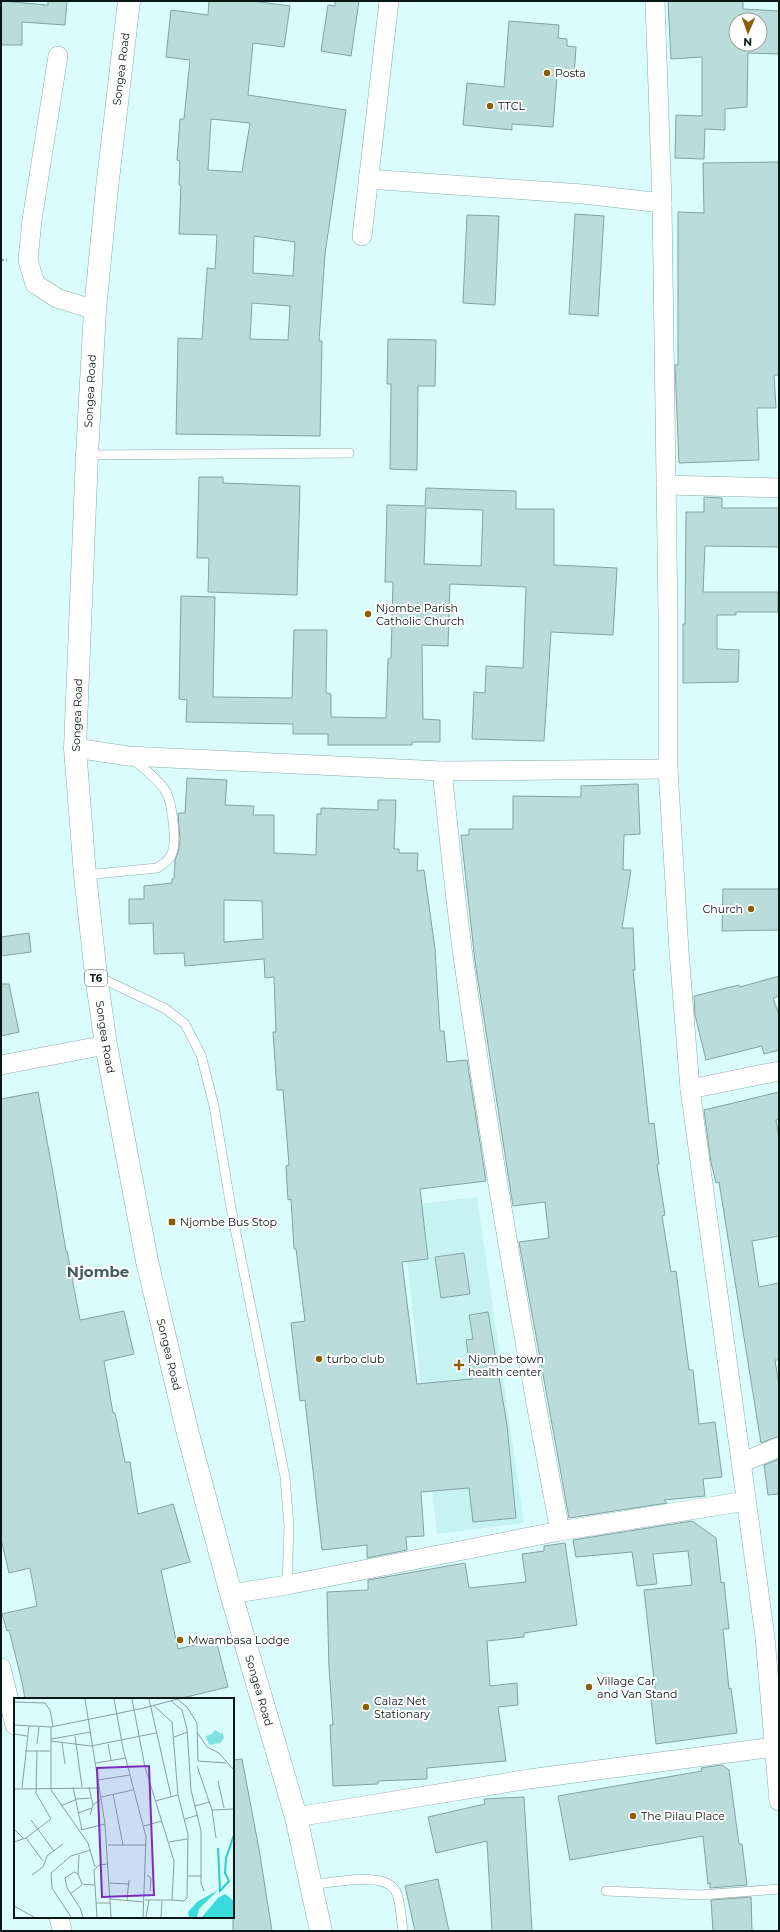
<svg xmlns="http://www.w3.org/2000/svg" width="780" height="1932" font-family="Montserrat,sans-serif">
	<rect width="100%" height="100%" fill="#dafcfc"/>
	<polygon fill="#c6f2f1" points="477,1197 524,1523 437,1534 401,1206"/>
	<g fill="#badcdb" stroke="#83a3a3" fill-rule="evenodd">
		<polygon points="1,1 48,5 48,1 67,1 65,25 22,22 22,45 1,45"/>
		<path d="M209 1H252L290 6 284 47 253 43 248 95 346 110 325 254 319 341H322L320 436 176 434 178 338 202 339 207 270V268L215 269 217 235 179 234 181 185H179L180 161 177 160 180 119H184L190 60 166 57 171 10 208 15ZM211 119 250 123 242 172 208 170ZM254 236 295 242 293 276 253 273ZM252 303 290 306 288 340 250 339Z"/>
		<polygon points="335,1 359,1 351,56 321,51 328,5 335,6"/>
		<path d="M668 1H743V9L779 11V54L748 53 747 107 725 109V130L705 129 704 159 675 158 676 115 702 116V57L671 59ZM736 20H760V44H736Z"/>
		<polygon points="509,21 559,25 558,38 567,39 567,46 576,47 574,77 557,76 553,127 512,124 512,130 463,125 467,83 504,87"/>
		<polygon points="779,162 779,375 774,375 776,408 757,408 759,460 679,463 675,365 678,365 678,212 704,213 703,163"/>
		<polygon points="575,214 604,216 598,316 569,314"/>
		<polygon points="467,215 499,216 495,305 463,303"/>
		<polygon points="388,339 436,340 435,386 418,386 417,470 390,469 391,384 387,384"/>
		<polygon points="199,477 223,477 223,483 300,486 297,595 208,592 209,558 197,558"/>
		<path d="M426 488 516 491V509H554V565L617 568 613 635 551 632 544 741 472 739 474 692 485 693 486 666 523 668 526 587 450 584 448 646 422 645 423 719 440 720V742H412V745H328V734H293V724L186 722 187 700 179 699 181 596 215 597 213 697 292 698 294 630H327L326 693 331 694V717L386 718 388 659 391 658 393 582H385L387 505 425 506ZM426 508 483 510 481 566 424 564Z"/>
		<polygon points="704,497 722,498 722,508 779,508 779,547 705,546 703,592 778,592 778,612 736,612 736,615 717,615 717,649 739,650 738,682 683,683 683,624 685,624 686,512 704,512"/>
		<path d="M187 778 227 780 225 805 254 806 253 815H274V853L316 855 317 814H321V808L378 810V800H396L394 849H399V853H418L417 871 424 870 435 949 440 1031H444L447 1062 467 1060 486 1181 420 1189 428 1259 402 1262 417 1384 472 1379 466 1340 473 1339 469 1315 488 1312 507 1425 516 1518 473 1522 469 1488 421 1492 424 1536 406 1537 407 1550 367 1558V1545L322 1550 305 1400 300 1401 291 1323 305 1321 296 1249H294L291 1199 288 1200 286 1166 289 1165 283 1090H277L273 1032H276L274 977 265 978 264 959 185 966 184 953 154 954 153 923 129 924V899H144V886L172 883V879H174L175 861 179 849 180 840 178 813H185ZM224 900 262 901 263 939 224 942Z"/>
		<polygon points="638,784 640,834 624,835 623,870 631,870 622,928 633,928 635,970 633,970 649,1124 654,1123 659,1164 657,1165 665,1215 662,1216 671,1272 676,1271 689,1370 693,1370 699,1424 715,1422 722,1477 703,1479 705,1496 664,1500 667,1503 569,1518 519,1242 549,1238 545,1202 513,1206 475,961 461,835 469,835 469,829 513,829 513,796 581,797 581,786"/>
		<polygon points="723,889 779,889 779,930 722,931"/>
		<polygon points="29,933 31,952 1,956 1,937"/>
		<polygon points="779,976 779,996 773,998 779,1015 779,1050 764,1054 762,1046 706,1060 695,1015 694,996 739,985 740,987"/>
		<polygon points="1,984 9,984 19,1032 1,1036"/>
		<polygon points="38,1092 54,1179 66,1251 67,1251 80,1320 124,1311 134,1354 104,1361 113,1413 115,1413 125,1462 130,1462 138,1514 173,1504 190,1562 161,1570 178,1649 216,1640 228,1687 178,1699 25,1699 22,1682 9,1630 7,1631 2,1614 37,1606 30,1568 9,1573 1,1539 1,1099"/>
		<polygon points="779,1092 779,1119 776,1120 779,1139 779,1236 752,1241 759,1287 779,1283 779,1360 775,1360 779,1385 779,1436 761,1443 719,1182 716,1183 711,1162 704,1110"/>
		<polygon points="464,1253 470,1294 441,1298 435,1257"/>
		<polygon points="779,1459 779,1494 768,1495 764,1465"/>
		<polygon points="692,1521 716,1538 721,1583 724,1582 729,1629 723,1629 729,1689 731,1688 737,1733 656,1744 651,1698 656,1698 644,1590 692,1585 688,1551 653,1554 657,1584 637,1586 632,1552 576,1557 573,1540"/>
		<polygon points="565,1543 577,1625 524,1633 524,1637 487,1641 490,1686 517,1683 518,1705 498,1707 506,1761 427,1768 427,1779 378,1781 378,1784 333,1786 330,1725 333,1725 329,1668 327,1592 368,1590 368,1580 465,1563 469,1588 526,1582 522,1554 544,1551 544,1546"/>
		<polygon points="242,1759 259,1849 272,1931 233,1931 233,1760"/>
		<polygon points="722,1765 729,1770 739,1844 742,1844 747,1885 710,1888 710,1883 708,1884 703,1836 570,1860 558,1796 702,1771 701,1768"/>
		<polygon points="524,1797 532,1931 492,1931 487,1841 436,1853 428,1817 485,1804 484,1799"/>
		<polygon points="438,1879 449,1931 415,1931 405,1886"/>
		<polygon points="751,1897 752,1931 713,1931 711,1900"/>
	</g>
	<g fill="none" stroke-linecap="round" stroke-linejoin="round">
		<g stroke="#8babab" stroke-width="10">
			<g id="lane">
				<polyline points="87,455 349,453"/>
				<path d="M85 875 157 868C163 864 169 861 172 853 177 842 172 800 165 790 156 777 143 768 131 758"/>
				<polyline points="97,976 166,1009 185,1024 201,1055 214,1106 231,1208 285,1477 289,1526 287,1585"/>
				<path d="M311 1885C332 1883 389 1869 397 1894 401 1905 401 1920 403 1931"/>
				<polyline points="606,1891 700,1895 779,1889"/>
			</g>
		</g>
		<g stroke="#8babab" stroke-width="20">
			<g id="street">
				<polyline points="655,1 662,203 668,616 668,769 679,951 690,1089 765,1637 779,1801"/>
				<polyline points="58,56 32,220 28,260 35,284 57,298 95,310"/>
				<polyline points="368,179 583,194 662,203"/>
				<polyline points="362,236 389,1"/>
				<polyline points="666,485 779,488"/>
				<polyline points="75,748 128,756 442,771 668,769"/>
				<path d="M442 771C449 835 455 899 464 963 491 1153 524 1343 560 1531"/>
				<polyline points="1,1065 106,1045"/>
				<polyline points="690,1089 779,1071"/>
				<polyline points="741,1463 779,1447"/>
				<polyline points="231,1594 287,1585 560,1531 746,1501"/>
				<polyline points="1,1668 15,1725"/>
				<polyline points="296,1817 529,1779 775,1747"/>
				<polyline points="59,1917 62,1931"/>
			</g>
		</g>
		<g stroke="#8babab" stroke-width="23">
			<g id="highway">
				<path id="s1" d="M129 1 107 188 95 310 87 455 75 748 85 875 96 975 106 1045 147 1261 187 1430 231 1594 296 1817 321 1931"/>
			</g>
		</g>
		<polyline stroke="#97b3b3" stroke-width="2.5" stroke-dasharray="3 2" stroke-linecap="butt" points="1,260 7,260"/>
		<use href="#lane" stroke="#fff" stroke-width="9"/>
		<use href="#street" stroke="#fff" stroke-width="19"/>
		<use href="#highway" stroke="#fff" stroke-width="22"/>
	</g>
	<g fill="#8d5e05" stroke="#fff" stroke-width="1.5">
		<circle cx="547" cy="73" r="4"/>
		<circle cx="490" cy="106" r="4"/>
		<circle cx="368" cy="614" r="4"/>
		<circle cx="751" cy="909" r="4"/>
		<rect x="168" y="1218" width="8" height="8" rx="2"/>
		<circle cx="319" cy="1359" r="4"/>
		<path d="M457 1359h4v4h4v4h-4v4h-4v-4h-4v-4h4z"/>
		<circle cx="180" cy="1640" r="4"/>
		<circle cx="589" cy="1687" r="4"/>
		<circle cx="366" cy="1707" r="4"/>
		<circle cx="633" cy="1816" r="4"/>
	</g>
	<g text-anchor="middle" stroke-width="4" stroke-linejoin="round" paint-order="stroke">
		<rect fill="#fff" stroke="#535c5c" stroke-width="1" x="85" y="970" width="22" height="16" rx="3"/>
		<g font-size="10" font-weight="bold" fill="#091616">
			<text x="96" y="982">T6</text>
		</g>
		<g font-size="11" fill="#091616" stroke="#fff">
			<text transform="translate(121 69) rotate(-83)" y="4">Songea Road</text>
			<text transform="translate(90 391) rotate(-87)" y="4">Songea Road</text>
			<text transform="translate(77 715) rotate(-88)" y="4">Songea Road</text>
			<text dy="4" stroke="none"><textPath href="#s1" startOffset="1040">Songea Road</textPath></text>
			<text dy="4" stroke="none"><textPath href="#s1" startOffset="1364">Songea Road</textPath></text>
			<text dy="4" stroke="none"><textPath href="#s1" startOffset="1712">Songea Road</textPath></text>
		</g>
		<g font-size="11" fill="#091616" stroke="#fff" text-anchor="start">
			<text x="555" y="77">Posta</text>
			<text x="498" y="110">TTCL</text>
			<text x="376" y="612">Njombe Parish<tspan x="376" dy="13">Catholic Church</tspan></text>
			<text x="743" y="913" text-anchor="end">Church</text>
			<text x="180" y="1226">Njombe Bus Stop</text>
			<text x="327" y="1363">turbo club</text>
			<text x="468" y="1363">Njombe town<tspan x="468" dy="13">health center</tspan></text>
			<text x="188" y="1644">Mwambasa Lodge</text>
			<text x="597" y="1685">Village Car<tspan x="597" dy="13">and Van Stand</tspan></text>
			<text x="374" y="1705">Calaz Net<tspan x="374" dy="13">Stationary</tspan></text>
			<text x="641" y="1820">The Pilau Place</text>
		</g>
		<g font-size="15" font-weight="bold" fill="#3e5c5c" stroke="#fff">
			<text x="98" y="1277">Njombe</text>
		</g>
	</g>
	<g transform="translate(14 1698)">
		<rect width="220" height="220" fill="#dafcfc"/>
		<path d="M201 32 208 36V33L210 40 206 45 195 47 192 38 198 36Z" fill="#7ce2e2"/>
		<path d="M204 192 185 211 183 219H175L174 214 183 204ZM211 196 220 203V219H188L204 200Z" fill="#3bdbdc"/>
		<path fill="none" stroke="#25cfd0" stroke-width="2" d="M204 150 206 193 215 183 211 175 212 160 220 137"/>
		<path fill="none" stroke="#86a0a0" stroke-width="1" d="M71 1 91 126 97 219M100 1 109 50 132 139 129 219M118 1 131 69 160 163 158 202H131M135 1 157 98M163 1 173 9 183 25 184 63 212 65M157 3 168 12 173 31 177 92 187 133V185L190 193M0 4 31 5 36 12 39 28M140 8 158 24 164 97 174 136 173 200 170 203 158 202M0 27 37 29 130 10 164 1M37 29V92L74 145 81 169M183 34 193 49 205 55 220 72M0 36 13 38M61 38 68 89M160 39 174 34M37 41 77 34M37 43 77 48 142 35M48 45 51 66M23 46 25 29M94 46 97 62M11 53H36M82 65 112 60M183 68 198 112 220 111M84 82 116 77M204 83 210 110M59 89 68 132M75 89 79 107M8 90 15 28M0 91 85 90M99 96 109 147M87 99 119 92M141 103 164 97M47 108 63 101 77 100M181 108 196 104M198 112 202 140M64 115 78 110M76 117 79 107 87 101M171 121 184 117M17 122 40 153M130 128 148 123M0 131 10 141M67 132 91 126M12 140 29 163M0 144 12 140 37 121 22 95 23 53M155 144 173 141M94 147H132M220 173V149M64 176 65 157M18 177 29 169 33 158 49 146M133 177 137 180 136 193M174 178H187M95 185 115 186M56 196 68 187M96 201 130 204M113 202 115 182M82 205H97M0 208 20 219M57 219 38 190 37 175 57 158 77 152M69 219 66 210 53 190 51 180 60 174 64 176 68 186 80 187M83 219 80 172 85 167 94 166M132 219 135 202M147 219 148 203"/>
		<path fill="#7b2cbf" fill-opacity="0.15" stroke="#7b2cbf" stroke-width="2" d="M135 68 140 197 88 199 83 70Z"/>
		<rect width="220" height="220" fill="none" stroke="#091616" stroke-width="2"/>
	</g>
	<rect width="780" height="1932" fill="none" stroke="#091616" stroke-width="4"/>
	<g transform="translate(748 32) rotate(182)"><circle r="19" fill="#ffffff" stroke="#9da2a2"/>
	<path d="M0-3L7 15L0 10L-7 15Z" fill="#8d5e05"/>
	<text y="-6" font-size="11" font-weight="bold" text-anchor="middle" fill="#091616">N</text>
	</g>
</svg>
